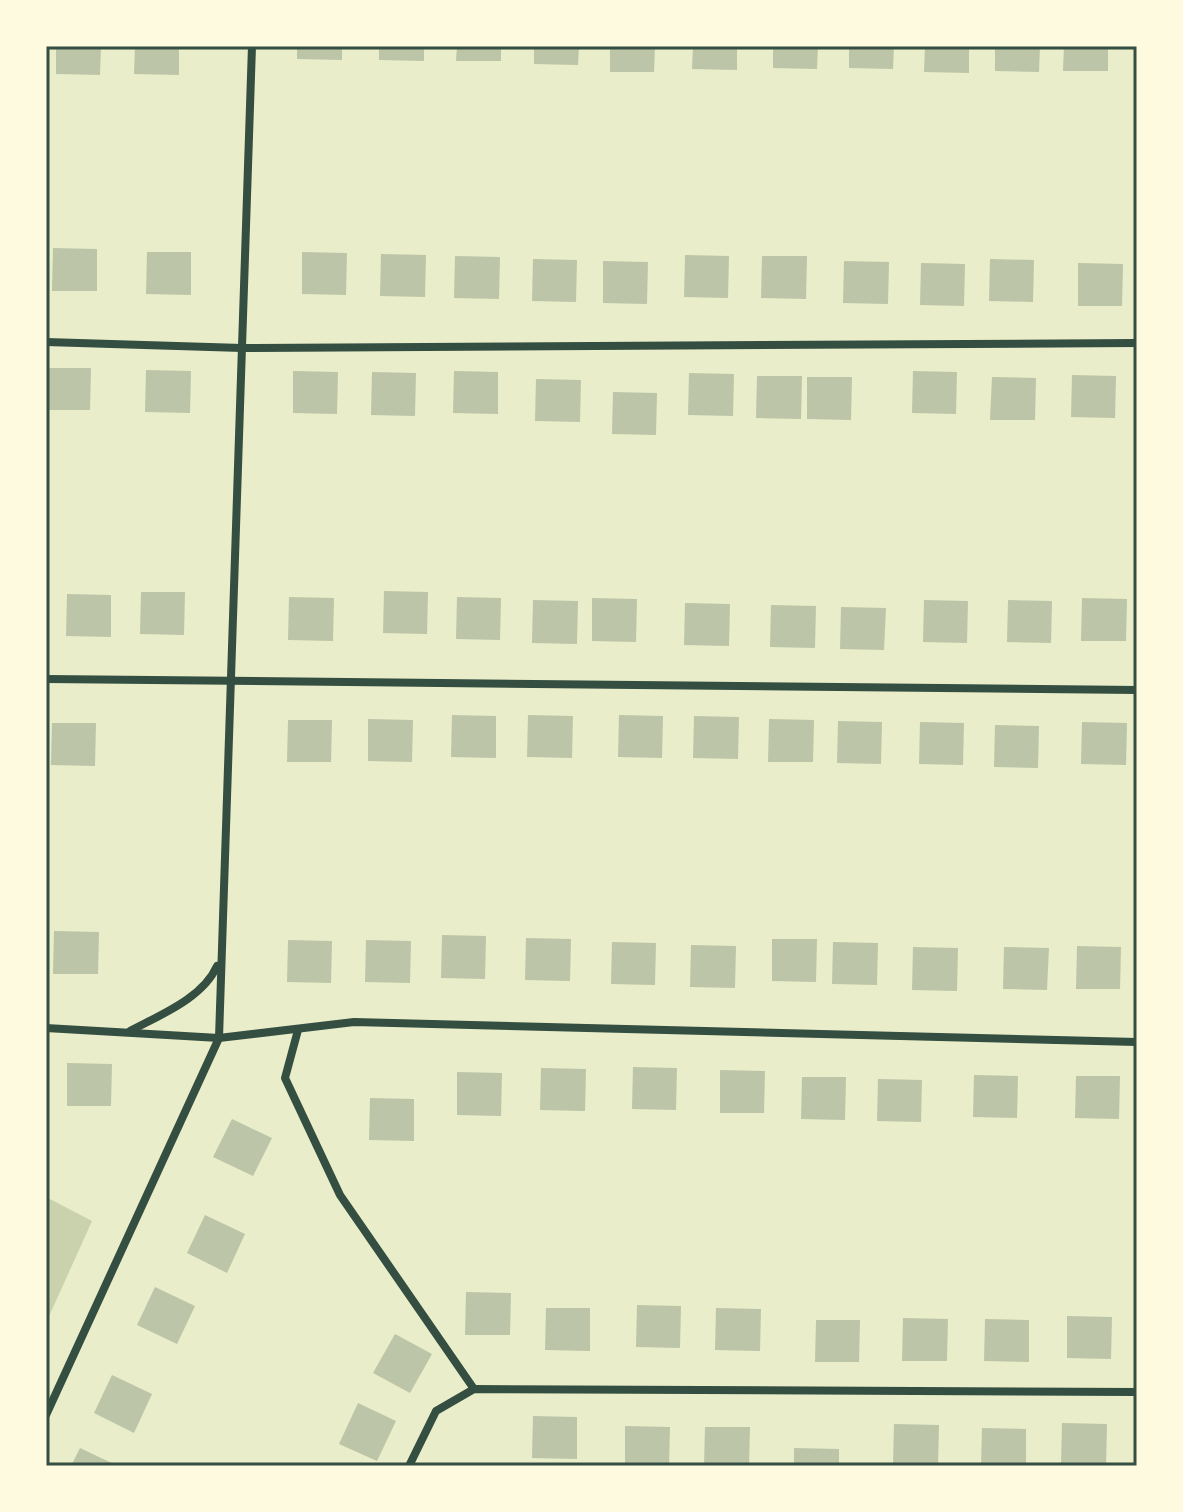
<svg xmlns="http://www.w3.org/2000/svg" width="1183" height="1512" font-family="'DM Sans',sans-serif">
	<rect width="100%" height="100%" fill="#e9edc9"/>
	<polygon fill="#cad2ad" points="46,1197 92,1221 46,1323"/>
	<g fill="#bcc5a7">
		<polygon points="56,46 101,46 100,75 56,74"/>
		<polygon points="135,46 179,46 179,75 134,74"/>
		<polygon points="297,46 342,46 342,60 297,59"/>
		<polygon points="379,46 424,46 424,61 379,60"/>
		<polygon points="457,46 501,46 501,61 456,61"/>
		<polygon points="534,46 579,46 578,65 534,64"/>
		<polygon points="610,46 655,46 654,72 610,72"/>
		<polygon points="693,46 737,46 737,70 692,69"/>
		<polygon points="773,46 818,46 817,69 773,68"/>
		<polygon points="849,46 894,46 893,69 849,68"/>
		<polygon points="925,46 969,46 969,73 924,72"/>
		<polygon points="995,46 1040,46 1039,72 995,71"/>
		<polygon points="1064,46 1108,46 1108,71 1063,71"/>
		<polygon points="53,248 97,249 97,291 52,291"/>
		<polygon points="147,252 191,252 191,295 146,294"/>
		<polygon points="302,252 347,253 346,295 302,294"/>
		<polygon points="381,254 426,255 425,297 380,296"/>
		<polygon points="685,255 729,256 728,298 684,297"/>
		<polygon points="455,256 500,257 499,299 454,298"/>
		<polygon points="762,256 807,256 806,299 761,298"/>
		<polygon points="533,259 577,260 576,302 532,301"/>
		<polygon points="990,259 1034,260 1033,302 989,301"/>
		<polygon points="603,261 648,262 647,304 603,303"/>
		<polygon points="844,261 889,262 888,304 843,303"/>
		<polygon points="921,263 965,264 964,306 920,305"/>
		<polygon points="1078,263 1123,264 1122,306 1078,306"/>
		<polygon points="47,368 91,368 90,410 46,410"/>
		<polygon points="146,370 191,371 190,413 145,412"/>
		<polygon points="293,371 338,372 337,414 293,413"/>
		<polygon points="454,371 498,372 498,414 453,413"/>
		<polygon points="913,371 957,372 956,414 912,413"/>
		<polygon points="372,372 416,373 415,416 371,415"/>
		<polygon points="689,373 734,374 733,416 688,415"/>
		<polygon points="1072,375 1116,376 1115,418 1071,417"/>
		<polygon points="757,376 802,376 801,419 756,418"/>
		<polygon points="807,377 852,377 851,420 807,419"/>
		<polygon points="992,377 1036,378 1035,420 990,420"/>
		<polygon points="536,379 581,380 580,422 535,421"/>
		<polygon points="613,392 657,393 656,435 612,434"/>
		<polygon points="384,591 428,592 427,634 383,633"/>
		<polygon points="141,592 185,592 184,635 140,634"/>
		<polygon points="67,594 111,595 111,637 66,636"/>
		<polygon points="289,597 334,598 333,641 288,640"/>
		<polygon points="457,597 501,598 500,640 456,639"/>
		<polygon points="592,598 637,599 636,642 592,641"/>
		<polygon points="1082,598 1127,599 1126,641 1081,641"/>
		<polygon points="533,600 578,601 577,644 532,643"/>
		<polygon points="924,600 968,601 967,643 923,642"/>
		<polygon points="1008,600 1052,601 1051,643 1007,642"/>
		<polygon points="685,603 730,604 729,646 684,645"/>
		<polygon points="771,605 816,606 815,648 770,647"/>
		<polygon points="841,607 886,608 884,650 840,649"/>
		<polygon points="452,715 496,716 496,758 451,757"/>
		<polygon points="528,715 573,716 572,758 527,757"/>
		<polygon points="619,715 663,716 662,758 618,757"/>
		<polygon points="694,716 739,717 738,759 693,758"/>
		<polygon points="368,719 413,720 412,762 368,761"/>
		<polygon points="769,719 814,720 813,762 768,762"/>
		<polygon points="288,720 332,720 331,762 287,762"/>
		<polygon points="838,721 882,722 881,764 837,763"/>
		<polygon points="920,722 964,723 963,765 919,764"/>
		<polygon points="1082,722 1127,723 1126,765 1081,764"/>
		<polygon points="52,723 96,723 95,766 51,765"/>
		<polygon points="995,725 1039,726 1038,768 994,767"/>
		<polygon points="54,931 99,932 98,974 53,974"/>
		<polygon points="442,935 486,936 485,979 441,978"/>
		<polygon points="526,938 571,939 570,981 525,980"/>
		<polygon points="772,939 817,939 816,982 772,981"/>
		<polygon points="288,940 332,941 331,983 287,982"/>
		<polygon points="366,940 411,941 410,983 365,982"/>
		<polygon points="612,942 656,943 655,985 611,984"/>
		<polygon points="833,942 878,943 877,985 832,984"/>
		<polygon points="691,945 736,946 735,988 690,987"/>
		<polygon points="1077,946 1121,947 1120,989 1076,989"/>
		<polygon points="913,947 958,948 957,991 912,990"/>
		<polygon points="1004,947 1049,948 1047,990 1003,989"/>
		<polygon points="67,1063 112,1064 111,1106 67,1106"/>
		<polygon points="633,1067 677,1068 676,1110 632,1109"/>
		<polygon points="541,1068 586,1069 585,1111 540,1110"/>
		<polygon points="720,1070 765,1071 764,1113 720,1113"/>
		<polygon points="457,1072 502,1073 501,1116 457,1115"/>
		<polygon points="974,1075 1018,1076 1017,1118 973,1117"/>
		<polygon points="1076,1076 1120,1076 1119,1119 1075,1118"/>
		<polygon points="802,1077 846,1077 845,1120 801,1119"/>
		<polygon points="878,1079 922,1080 921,1122 877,1121"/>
		<polygon points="370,1098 414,1099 414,1141 369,1140"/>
		<polygon points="232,1119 272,1138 253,1176 213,1157"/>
		<polygon points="205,1215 245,1234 227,1273 187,1253"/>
		<polygon points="155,1287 195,1306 177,1344 137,1325"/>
		<polygon points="466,1292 511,1293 510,1335 465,1335"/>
		<polygon points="637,1305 681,1306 680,1348 636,1347"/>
		<polygon points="546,1308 590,1308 590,1351 545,1350"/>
		<polygon points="716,1308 761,1309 760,1351 715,1350"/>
		<polygon points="1067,1316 1112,1317 1111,1359 1067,1358"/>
		<polygon points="903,1318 948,1319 947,1361 902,1361"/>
		<polygon points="985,1319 1029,1320 1029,1362 984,1361"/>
		<polygon points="816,1320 860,1320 859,1362 815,1362"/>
		<polygon points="395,1334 432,1354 410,1393 373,1373"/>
		<polygon points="112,1375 152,1394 134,1433 94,1413"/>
		<polygon points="358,1403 396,1421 377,1461 339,1444"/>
		<polygon points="533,1416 577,1417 577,1459 532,1458"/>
		<polygon points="1062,1423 1107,1424 1106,1466 1061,1465"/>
		<polygon points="894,1424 939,1425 938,1466 893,1466"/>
		<polygon points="625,1426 670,1427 669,1466 625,1466"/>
		<polygon points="705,1427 750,1427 749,1466 704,1466"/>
		<polygon points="982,1428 1026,1429 1026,1466 981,1466"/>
		<polygon points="80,1448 118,1466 71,1466"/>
		<polygon points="794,1448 839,1449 839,1466 794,1466"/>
	</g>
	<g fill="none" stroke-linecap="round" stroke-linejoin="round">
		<g stroke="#344e41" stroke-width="8">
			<polyline points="46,342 242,348 1137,343"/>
			<polyline points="46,679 1137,690"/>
			<polyline points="46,1028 219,1038 354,1022 1137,1042"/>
			<polyline points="298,1030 285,1078 340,1195 474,1389"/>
			<path d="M130 1031C160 1015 203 998 217 966"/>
			<polyline points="46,1415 219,1038 252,46"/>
			<polyline points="409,1466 436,1411 474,1389 1137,1392"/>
		</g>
	</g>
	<rect width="1183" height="1512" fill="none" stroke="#fefae0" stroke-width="96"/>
	<rect x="48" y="48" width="1087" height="1416" fill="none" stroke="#344e41" stroke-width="3"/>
</svg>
